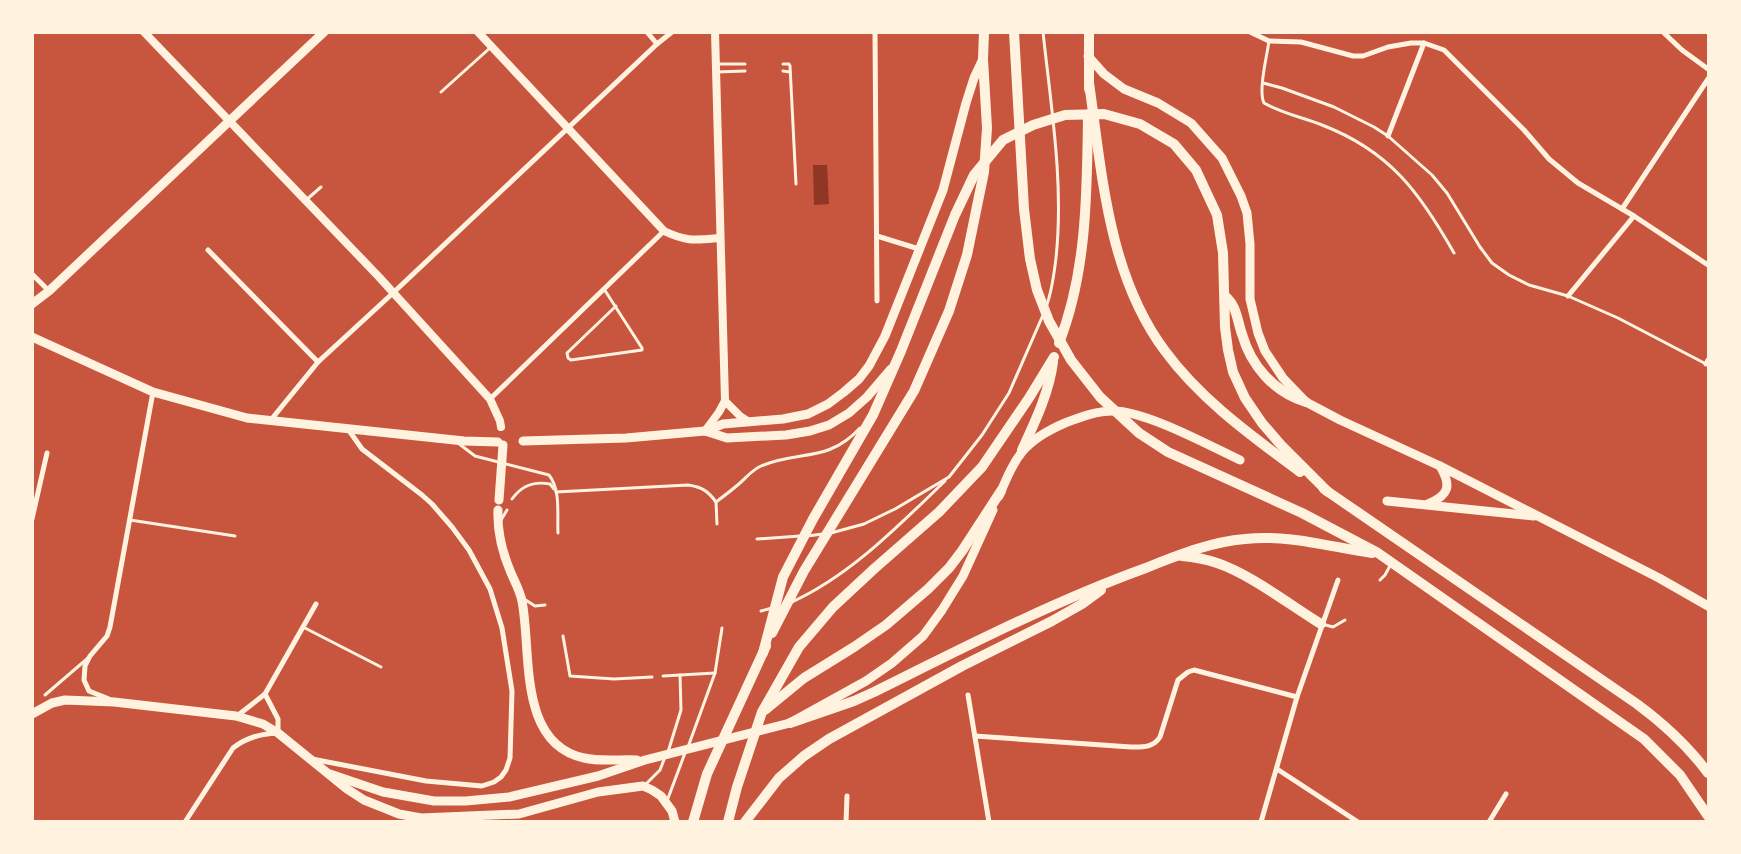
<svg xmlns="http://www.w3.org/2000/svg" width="1741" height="854" font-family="'Space Grotesk',sans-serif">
	<rect width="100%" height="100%" fill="#c8553d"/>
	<polygon fill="#8f3625" points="813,165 827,165 829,204 814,205"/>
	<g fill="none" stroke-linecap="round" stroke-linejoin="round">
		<g stroke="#fff3e0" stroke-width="3">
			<path d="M1043 32C1051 107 1064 183 1056 258 1054 274 1052 292 1046 307"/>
			<path d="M1269 41C1267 56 1258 91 1264 103 1283 114 1302 117 1322 125 1390 151 1420 193 1454 253"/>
			<polyline points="716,64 745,64"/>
			<polyline points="783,64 789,64 790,66 796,184"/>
			<polyline points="783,71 790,72"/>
			<polyline points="716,72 745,71"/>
			<polyline points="1263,83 1282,88 1334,107 1374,127 1388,136 1432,175 1447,193 1480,247 1492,263 1509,275 1529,285 1568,296 1618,318 1708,365"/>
			<polyline points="441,92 491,47"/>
			<polyline points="305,201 321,187"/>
			<polyline points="604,289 642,348 642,350 571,360 568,358 567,353 616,306"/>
			<path d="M458 443 475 456 549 475C561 490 557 515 558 533"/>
			<path d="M556 492 688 485C702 487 708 491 716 502"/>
			<path d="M512 499C522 485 534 481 550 484L554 489"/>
			<path d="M716 502C724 496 732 490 740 483 747 477 752 470 761 466 799 450 828 463 860 428"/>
			<polyline points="716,502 717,524"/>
			<polyline points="130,520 235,536"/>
			<polyline points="501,520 507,510"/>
			<polyline points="831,533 864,524 895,509 949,477 982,435 1009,393 1043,315"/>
			<polyline points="807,536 823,534"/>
			<polyline points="757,539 800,536"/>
			<polyline points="1380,580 1385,575 1391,564"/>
			<polyline points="524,599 535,606 545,605"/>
			<path d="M792 602C851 575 898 526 945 481"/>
			<polyline points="761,611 772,608"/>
			<polyline points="1322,624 1333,627 1345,620"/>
			<polyline points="303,627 381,667"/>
			<polyline points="563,636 570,676 614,679 652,677"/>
			<polyline points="663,676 715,673"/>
			<polyline points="45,695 88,658"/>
			<polyline points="688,747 715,673 722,628"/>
			<polyline points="668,752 681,710 680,675"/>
			<polyline points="644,786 660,770 665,757"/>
			<polyline points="667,801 685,753"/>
		</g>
		<g stroke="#fff3e0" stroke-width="5">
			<polyline points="647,32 657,44"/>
			<polyline points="875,32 877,301"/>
			<polyline points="1250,32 1269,41 1301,42 1353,56 1363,56 1388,47 1411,43 1424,43 1444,50 1524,130 1549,159 1578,183 1634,216 1708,265"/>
			<polyline points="1663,32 1682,50 1708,69"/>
			<polyline points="1388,136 1424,43"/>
			<polyline points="1622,209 1708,79"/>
			<polyline points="877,236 919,249"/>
			<polyline points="208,250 318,362"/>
			<polyline points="32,274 49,291"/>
			<polyline points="1568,296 1634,216"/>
			<polyline points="1706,364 1708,360"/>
			<polyline points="490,399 664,231"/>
			<polyline points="270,421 318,362 393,293 657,44 672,32"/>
			<polyline points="32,519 47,453"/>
			<polyline points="968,695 989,822"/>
			<polyline points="109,699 89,691 84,680 85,666 90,656 107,636 110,627 153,392"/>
			<polyline points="237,716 265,694 316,604"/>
			<path d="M975 736 1131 747C1142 747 1153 748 1160 737L1178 680 1188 672 1194 670 1297 697"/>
			<polyline points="312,759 426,781 482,786 494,782 501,777 506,770 510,758 512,691 502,628 490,589 469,550 452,527 432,504 422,495 362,449 348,429"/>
			<polyline points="1277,769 1358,822"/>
			<path d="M185 822 233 748C247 737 261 734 278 733V719L265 694"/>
			<polyline points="846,822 847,796"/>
			<polyline points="1261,822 1297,697 1338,580"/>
			<polyline points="1489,822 1506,794"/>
		</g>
		<g stroke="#fff3e0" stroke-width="8">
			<polyline points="144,32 379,277 490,399 500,421 501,427"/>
			<path d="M478 32 664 231C687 242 695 240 720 238"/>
			<polyline points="725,401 740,416 749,422"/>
			<polyline points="705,431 719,412 725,401 715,32"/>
		</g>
		<g stroke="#fff3e0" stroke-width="9">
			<polyline points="1088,56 1104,74 1124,89 1158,103 1191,123 1222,158 1241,196 1247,213 1250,244 1250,299 1258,333 1265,351 1283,378 1306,402 1340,420 1440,466 1659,578 1708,606"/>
			<polyline points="32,304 49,291 324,32"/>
			<polyline points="32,337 153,392 247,418 464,441 498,442"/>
			<polyline points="705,431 723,424 783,419 808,414 828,404 844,392 859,379 869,366 885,336 943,190 966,103 974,78 983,59"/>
			<polyline points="523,441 626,438 705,431 727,438 786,435 810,431 829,425 849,413 867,397 891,369"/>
			<path d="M999 496C1016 456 1023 441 1065 423 1081 417 1096 411 1113 411 1146 411 1208 445 1240 460"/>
			<polyline points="499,500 503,445"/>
			<polyline points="1387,501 1534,516"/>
			<path d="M1428 504C1449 495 1452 486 1440 466"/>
			<path d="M498 510C497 533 502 552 511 573 515 582 520 591 522 601 532 652 517 743 584 758 601 762 621 759 637 760"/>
			<polyline points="32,714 52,703 65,700 114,702 236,716 263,724 278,733 347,789 364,800 399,814 421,818 519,814 598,792 643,786 652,790 661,796 672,811 675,822"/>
			<polyline points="330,774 383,792 434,801 466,801 509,797 598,776 645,760 790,723 866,681 892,663 923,636 942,610 963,576 993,510"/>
		</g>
		<g stroke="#fff3e0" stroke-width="10">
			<polyline points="1014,32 1024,209 1030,259 1037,290 1049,321 1071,360 1100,397 1139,433 1168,452 1302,513 1378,553 1644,739 1680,775 1708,816"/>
			<polyline points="1089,32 1089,89"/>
			<path d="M1089 83C1102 173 1108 275 1165 351 1201 400 1252 436 1300 472"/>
			<path d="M1225 296C1237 306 1237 320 1242 334 1251 366 1274 392 1306 402"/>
			<path d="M1059 343C1087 272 1087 192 1088 116"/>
			<path d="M1022 450C1035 422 1049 393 1053 362"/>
			<path d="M1324 489 1637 704C1664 724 1688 746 1708 773"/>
			<path d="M1182 556C1194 557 1205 559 1217 563 1250 574 1290 605 1321 624"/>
			<polyline points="772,633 804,571 914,391 949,311 967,255 984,172 987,128 983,59 984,32"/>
			<polyline points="763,653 783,577 813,519 873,415 901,351 955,215 974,175 1003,140 1033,125 1065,115 1104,114 1140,124 1174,144 1196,170 1217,215 1223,253 1225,327 1228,350 1233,372 1245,398 1262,423 1281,445 1328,492"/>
			<polyline points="765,710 804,678 854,647 886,625 928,589 949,568 962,551 1001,491"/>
			<path d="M790 723 854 701 874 692C963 648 1050 603 1143 569 1176 556 1209 542 1245 539 1288 534 1330 547 1372 553"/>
			<polyline points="693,822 707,774 766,646"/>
			<polyline points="728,822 737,787 762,712 799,647 833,607 875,568 939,512 982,467 1029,398 1054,357"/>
			<polyline points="745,822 779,778 804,756 829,739 962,666 1052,621 1082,604 1101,590"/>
		</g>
	</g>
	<rect width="1741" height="854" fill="none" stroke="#fff3e0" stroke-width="68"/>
</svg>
